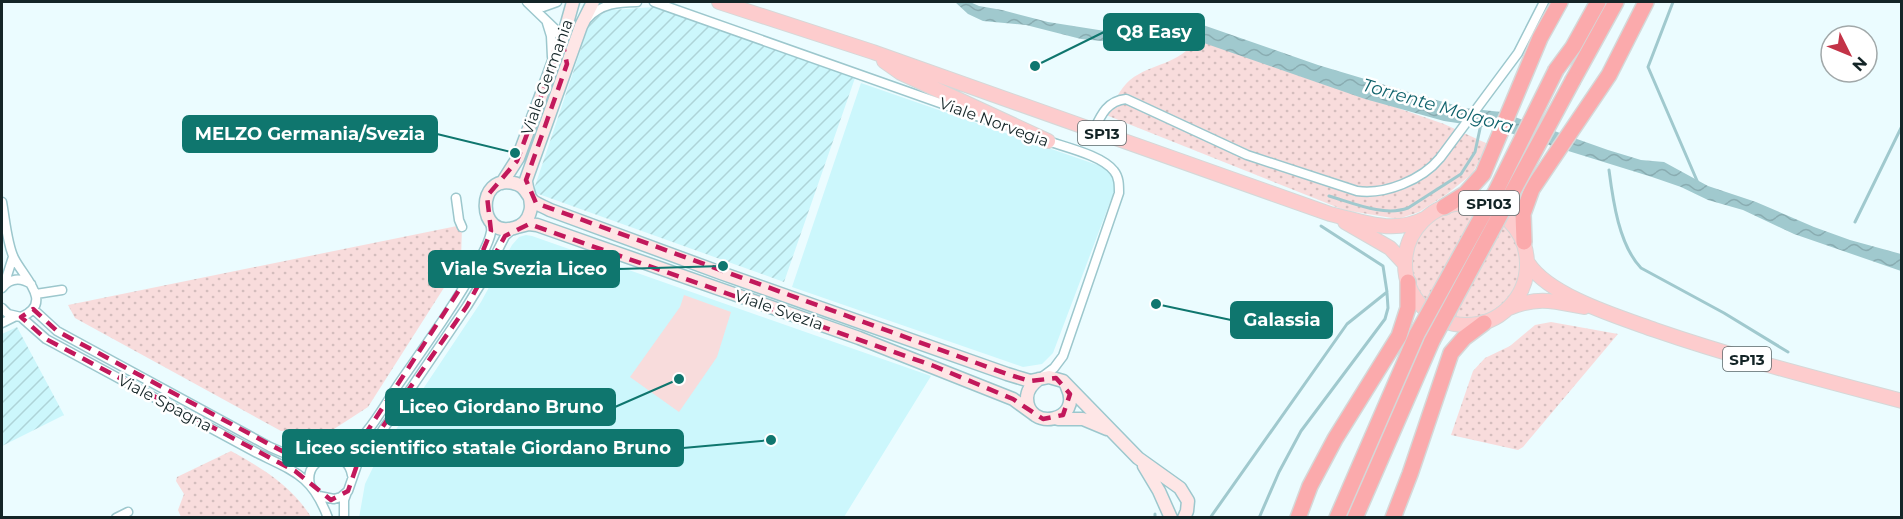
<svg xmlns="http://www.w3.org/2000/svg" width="1903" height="519" viewBox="0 0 1903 519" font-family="Montserrat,sans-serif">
	<defs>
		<pattern id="industrial-furrows" width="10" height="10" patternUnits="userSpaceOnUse" patternTransform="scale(1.5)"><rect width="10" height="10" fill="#ccf7fc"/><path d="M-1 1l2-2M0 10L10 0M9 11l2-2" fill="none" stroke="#aed4d8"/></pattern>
		<pattern id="grass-dots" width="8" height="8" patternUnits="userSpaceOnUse" patternTransform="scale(1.5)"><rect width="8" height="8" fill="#f8dcdc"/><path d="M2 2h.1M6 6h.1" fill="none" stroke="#d4bdbd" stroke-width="1.8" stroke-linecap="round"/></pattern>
		<pattern id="water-waves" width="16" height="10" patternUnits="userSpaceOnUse" patternTransform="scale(1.5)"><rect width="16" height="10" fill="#a0c9ce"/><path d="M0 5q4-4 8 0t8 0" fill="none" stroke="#89acb1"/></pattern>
	</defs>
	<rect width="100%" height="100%" fill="#ebfcff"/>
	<path fill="#ccf7fc" d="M861,83l251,87 3,19 -62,164 -11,11 -19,3 -231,-80z
		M526,235l6,1 399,140 -87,141 -485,1 6,-34 14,-29 102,-153 31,-57 7,-8z"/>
	<path fill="url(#industrial-furrows)" d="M654,7l201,71 -71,204 -251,-90 58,-173 20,-9z
		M17,327l47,88 -62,31v-112z"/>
	<path fill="url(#grass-dots)" d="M1197,39l247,85 44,20 -16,30 -25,20 -28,18 -21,7 -54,-9 -238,-95c7,-10 14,-27 24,-35 23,-18 48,-14 67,-41z
		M1412 263a55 55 0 1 1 110 0a55 55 0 1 1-110 0Z
		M462,225l-1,36 -93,146 -34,22 -53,2 -206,-113 -7,-13z
		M1551,322l67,12 -95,113 -5,3 -67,-15 22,-64 12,-13 25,-12 25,-21z
		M231,451c31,17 61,35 80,66h-130l-3,-7 6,-16 -8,-13 1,-4z"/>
	<path fill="#f8dcdc" d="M684,295l47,17 -14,45 -38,55 -49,-35 50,-70z"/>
	<path fill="url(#water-waves)" d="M955,2h15l9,4 23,4 46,12 57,9 27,-4 30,-10 33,9 8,-1 115,40 97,29 50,14 36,4 107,38 33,10 23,2 44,24 48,16 58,25 36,13 51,14v17l-107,-37 -51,-24 -35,-10 -27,-13 -29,-10 -155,-48 -53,-8 -79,-22 -164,-57 -16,-8 -39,-2 -34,10 -31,-3 -55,-14 -43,-4 -15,-7z"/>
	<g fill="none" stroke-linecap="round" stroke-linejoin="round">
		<path stroke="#a0c9ce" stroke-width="3" d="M1673,2l-25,65 50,116
			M1609,170c4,31 10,75 32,98l83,45 64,39
			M1329,196c24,7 55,21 79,12l53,-34 14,-22 6,-28
			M1855,222l47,-96
			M1155,514v4
			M1210,518l137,-194 40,-32 -4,-26 -62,-40
			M1259,518l20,-46 22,-41 84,-112 3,-11 -1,-15"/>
		<defs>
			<path id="street" d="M527,2l27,26 9,13
				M654,2l334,118
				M532,4l11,3 14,-5
				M588,18c13,-14 30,-16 49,-16
				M547,23l4,13 1,21
				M1094,130c7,-15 13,-29 32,-31l121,56 110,36c28,4 65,-11 83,-33l78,-105 26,-51
				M456,198l3,22 3,7
				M2,202c3,16 5,42 12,56 9,19 41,45 7,59l-13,-3 -6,-6
				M4,285l9,-28
				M2,288c8,-10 18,-11 29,-4
				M36,294l26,-4
				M33,309l24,22 213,116 30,13 10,1 10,-2
				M21,317l25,22 213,115c37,18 54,23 69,64
				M2,323l12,-6
				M1042,377l12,-9 9,-12 56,-163c0,-8 0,-16 -5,-22 -12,-16 -50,-24 -69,-31
				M330,456c12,1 20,7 22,19
				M310,485c-7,-31 32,-28 48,-44 16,-15 28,-38 40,-56 27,-39 55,-77 78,-119 5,-10 13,-22 15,-34 1,-4 -1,-8 -2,-13
				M319,496l15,3 7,-2 7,-6 10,-29 22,-28 87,-128 13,-21 25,-49 9,-8
				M116,518l12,-6
				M344,518v-18l3,-8"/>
			<path id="secondary" d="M593,2l-12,24 -55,154c0,11 8,21 4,32 -2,8 -8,14 -16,16 -37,11 -38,-54 -1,-45 12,2 13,11 20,18 5,4 12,6 17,9l171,63 286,101 23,7 19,-4 14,4 75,77 42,30 8,13 -1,10 -3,7
				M502,183l16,-25 46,-124 9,-32
				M517,227l12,-3 8,1 322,113 154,61 22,16
				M1039,379c-7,5 -12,11 -12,19 0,34 57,24 40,-11
				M1058,419h25l24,10
				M1144,466l15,25 12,27"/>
			<path id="primary" d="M719,2l154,50 457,162c34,8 63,21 96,4
				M884,61l17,12 147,68
				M1405 264a61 61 0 1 1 122 0a61 61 0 1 1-122 0Z
				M1345,222l45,26 15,16
				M1528,263c21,33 91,54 127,67 81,28 164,49 247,71
				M1509,308c30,-12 44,-7 75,-1"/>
			<path id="highway" d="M1556,70l17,-23 25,-45
				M1573,80l43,-78
				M1444,207l21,-13 18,-20 57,-136 20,-36
				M1524,242l-1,-28 9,-25 77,-114 37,-73
				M1298,518l12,-32 25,-47 64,-103 9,-28v-26
				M1337,518l80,-184
				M1355,518l77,-177
				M1393,518l17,-44 41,-121 13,-15 20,-15"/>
		</defs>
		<use href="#street" stroke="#9cc7cd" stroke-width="11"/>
		<use href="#secondary" stroke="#9cc7cd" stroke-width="15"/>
		<use href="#primary" stroke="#d5d8d8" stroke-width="16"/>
		<use href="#highway" stroke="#d5d8d8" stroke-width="18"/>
		<use href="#street" stroke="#fff" stroke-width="8"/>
		<use href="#secondary" stroke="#fee6e6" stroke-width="12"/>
		<use href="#primary" stroke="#fdcccd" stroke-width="14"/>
		<use href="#highway" stroke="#fbaaac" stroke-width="15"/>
		<defs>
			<path id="highway-bridge" d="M1417,334l79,-143 60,-121
				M1432,341l141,-261"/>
		</defs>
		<use href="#highway-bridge" stroke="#d5d8d8" stroke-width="18" stroke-linecap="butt"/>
		<use href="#highway-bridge" stroke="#fbaaac" stroke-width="15"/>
	</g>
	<path fill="none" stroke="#c2185b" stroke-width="4.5" stroke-dasharray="12 8" stroke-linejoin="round" d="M562,40l5,24 -41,116 10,23 471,171 23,7 26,-3 14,16 -7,21 -20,4 -30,-20 -79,-33 -405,-142 -24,12 -38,70 -109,156 -10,29 -17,9 -36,-29 -249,-132 -25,-22 12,-8 24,22 240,128 17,2 31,-10 21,-18 114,-175 11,-27 -4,-35 30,-35z"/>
	<g text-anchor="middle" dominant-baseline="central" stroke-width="5" stroke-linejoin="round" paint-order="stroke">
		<g fill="#fff" stroke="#5a6668" stroke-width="1.5">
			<rect x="1078" y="121" width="48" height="24" rx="4.5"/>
			<rect x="1459" y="191" width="60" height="24" rx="4.5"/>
			<rect x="1723" y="347" width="48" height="24" rx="4.5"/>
		</g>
		<g font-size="15" font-weight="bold" fill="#142527">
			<text x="1102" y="133">SP13</text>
			<text x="1489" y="203">SP103</text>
			<text x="1747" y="359">SP13</text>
		</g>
		<g font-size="16" fill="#142527" stroke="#fff">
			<text transform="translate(547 77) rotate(-70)">Viale Germania</text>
			<text transform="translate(994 122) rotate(20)">Viale Norvegia</text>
			<text transform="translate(779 310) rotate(19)">Viale Svezia</text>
			<text transform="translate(165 403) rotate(28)">Viale Spagna</text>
		</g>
		<g font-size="18" font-style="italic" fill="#11636c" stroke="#fff">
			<text transform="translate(1438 106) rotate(16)">Torrente Molgora</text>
		</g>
	</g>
	<path fill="none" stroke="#0f766e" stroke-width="2" d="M1035 66L1104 32M515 153L437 134M723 266L619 269M1156 304L1231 320M679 379L615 407M771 440L683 448"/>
	<g fill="#0f766e" stroke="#fff" stroke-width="2">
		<circle cx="1035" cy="66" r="6"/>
		<circle cx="515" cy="153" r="6"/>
		<circle cx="723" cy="266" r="6"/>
		<circle cx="1156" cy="304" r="6"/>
		<circle cx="679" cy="379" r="6"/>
		<circle cx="771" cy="440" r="6"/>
	</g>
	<g fill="#0f766e" stroke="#0f766e" stroke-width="2">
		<rect x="1104" y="14" width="100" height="36" rx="6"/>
		<rect x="183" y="116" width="254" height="36" rx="6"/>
		<rect x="429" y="251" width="190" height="36" rx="6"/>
		<rect x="1231" y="302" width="101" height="36" rx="6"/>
		<rect x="386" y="389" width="229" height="36" rx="6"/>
		<rect x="283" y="430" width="400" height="36" rx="6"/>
	</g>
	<g font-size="18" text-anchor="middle" font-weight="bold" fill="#fff">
		<text x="1154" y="38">Q8 Easy</text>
		<text x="310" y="140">MELZO Germania/Svezia</text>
		<text x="524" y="275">Viale Svezia Liceo</text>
		<text x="1282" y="326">Galassia</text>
		<text x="501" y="413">Liceo Giordano Bruno</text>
		<text x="483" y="454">Liceo scientifico statale Giordano Bruno</text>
	</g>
	<rect width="1903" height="519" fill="none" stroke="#142527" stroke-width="6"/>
	<g transform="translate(1849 54) rotate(133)"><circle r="28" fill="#ffffff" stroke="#a1a8a9" stroke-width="1.5"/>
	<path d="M0-4.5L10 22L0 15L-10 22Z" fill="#c33347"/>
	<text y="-9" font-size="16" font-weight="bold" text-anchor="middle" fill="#142527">N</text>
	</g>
</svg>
